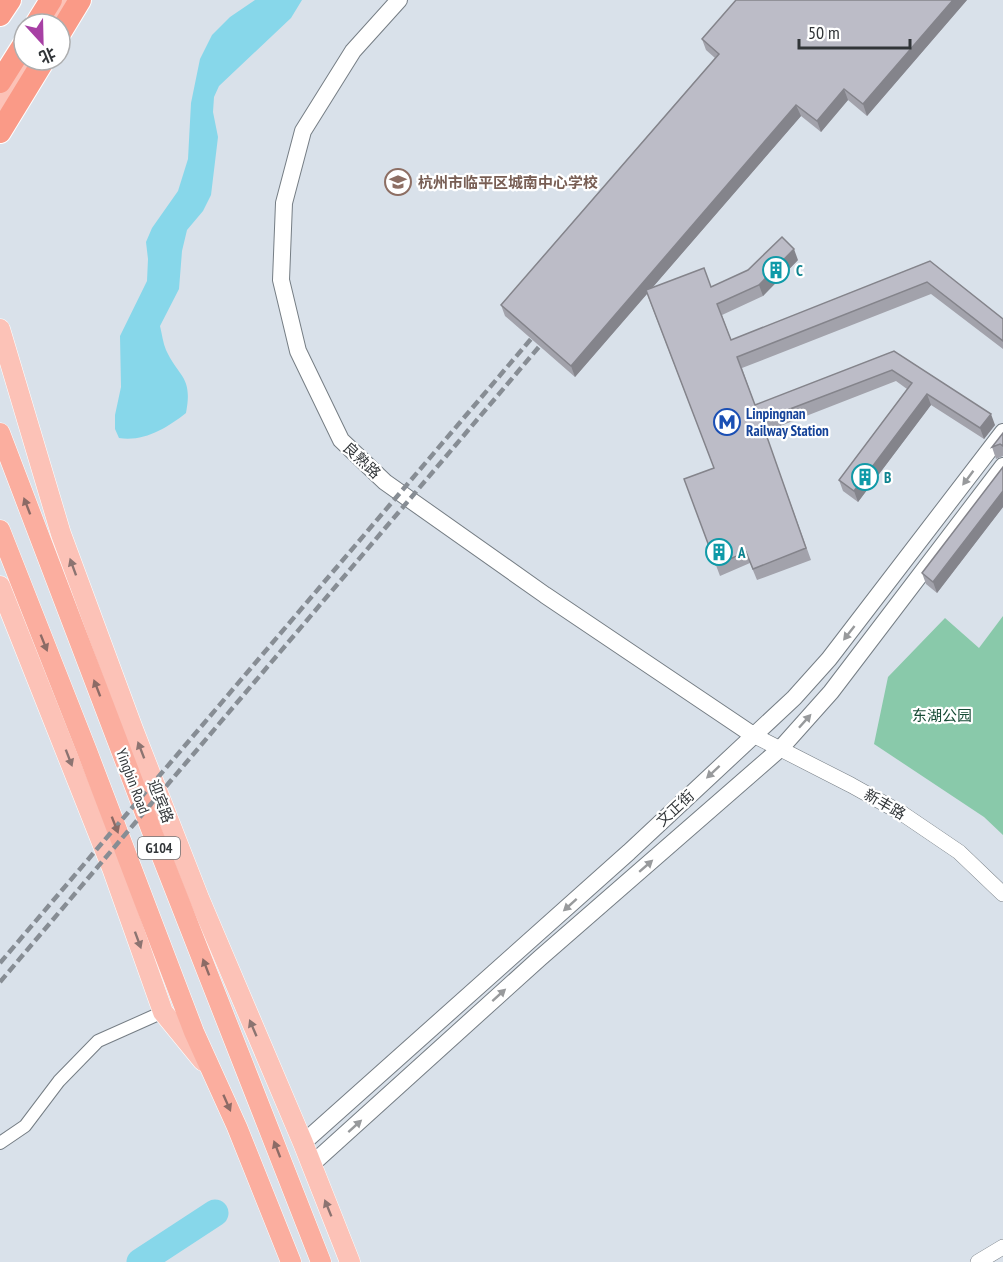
<svg xmlns="http://www.w3.org/2000/svg" width="1003" height="1262" viewBox="0 0 1003 1262" font-family="'PT Sans Narrow','Noto Sans SC',sans-serif">
	<rect width="100%" height="100%" fill="#d9e1ea"/>
	<path fill="#89c9aa" d="M1003,616v219l-19,-18 -110,-73 14,-67 57,-59 34,30z"/>
	<path fill="#87d7ea" d="M255,0h47l-11,18 -72,68 -5,11 -1,15 5,25 -7,58 -8,16 -16,19 -5,21 -3,38 -19,37c2,8 3,17 6,24 13,28 27,26 20,63 -19,15 -42,29 -67,25l-4,-9v-14l6,-28 -1,-51 27,-55 1,-22 -2,-17 6,-14 26,-37 10,-32 3,-56 9,-44 12,-24 18,-18z"/>
	<g fill="none" stroke-linecap="round" stroke-linejoin="round">
		<path stroke="#87d7ea" stroke-width="27" d="M140,1262l75,-49"/>
		<defs>
			<path id="minor" d="M0,1143l25,-17 34,-45 39,-40 65,-29"/>
			<path id="tertiary" d="M753,735l98,50 52,29 56,38 44,42
				M978,1262l25,-15"/>
			<path id="secondary" d="M399,0l-46,51 -50,80 -19,72 -3,77 17,71 43,89 44,42 160,113 208,140
				M303,1143l326,-291 165,-154 35,-39 174,-227
				M311,1165l229,-207 241,-210 50,-56 172,-226"/>
			<path id="primary" d="M50,24l15,-24
				M0,107l29,-47
				M0,329l61,205 72,195 66,169 104,245 47,119
				M0,586l112,282 51,144 40,49"/>
			<path id="trunk" d="M0,433l151,396 170,433
				M0,530l87,221 107,281 43,95 54,135"/>
			<path id="motorway" d="M0,15l10,-15
				M36,24l15,-24
				M60,33l20,-33
				M0,82l24,-38
				M0,132l44,-72"/>
		</defs>
		<use href="#minor" stroke="#757d84" stroke-width="14"/>
		<use href="#tertiary" stroke="#757d84" stroke-width="16"/>
		<use href="#secondary" stroke="#757d84" stroke-width="18"/>
		<use href="#primary" stroke="#fff" stroke-width="21"/>
		<use href="#trunk" stroke="#fff" stroke-width="21"/>
		<use href="#motorway" stroke="#fff" stroke-width="24"/>
		<use href="#minor" stroke="#fff" stroke-width="12"/>
		<use href="#tertiary" stroke="#fff" stroke-width="15"/>
		<use href="#secondary" stroke="#fff" stroke-width="16"/>
		<use href="#primary" stroke="#fcc2b7" stroke-width="20"/>
		<use href="#trunk" stroke="#fbae9f" stroke-width="20"/>
		<use href="#motorway" stroke="#fa9a87" stroke-width="22"/>
		<path stroke="#878d94" stroke-width="4.5" stroke-dasharray="9 4.5" stroke-linecap="butt" d="M0,963l542,-637
			M0,982l549,-647"/>
	</g>
	<path fill="#a2a2ab" d="M967,0l-100,116 -19,-16 -27,32 -20,-16 -149,172 59,-1 87,-27 -35,36 -41,19 9,25 199,-79 73,58v30l-72,-55 -189,74 13,37 139,-54 101,74 -11,14 -53,-34 -73,97 -15,-11 -4,-11 68,-91 -11,-8 -131,51 46,128 -54,20 -7,-17 -30,13 -36,-97 30,-11 -67,-174 -72,83 -70,-61 -4,-11 214,-247 -9,-8 -4,-11z
		M1003,433v23l-7,3 -4,-12z
		M1003,467v40l-66,86 -11,-9 -4,-11z"/>
	<path fill="#84848b" d="M953,0h14l-100,116 -4,-12z
		M844,89l4,11 -27,32 -4,-11z
		M796,105l5,11 -226,261 -4,-11z
		M794,249l4,11 -35,36 -4,-11z
		M927,394l4,11 -73,97 -4,-11z
		M991,414l4,11 -11,14 -4,-11z
		M1003,491v16l-66,86 -4,-11z"/>
	<path fill="#bcbcc7" stroke="#84848b" stroke-width="1.5" d="M736,0h217l-90,104 -19,-15 -27,32 -21,-16 -225,261 -70,-61 218,-251 -17,-15z
		M782,237l12,12 -35,36 -42,19 14,36 199,-79 73,58v22l-76,-59 -190,75 18,48 139,-54 97,63 -11,14 -53,-34 -73,97 -15,-11 73,-97 -20,-13 -131,50 45,128 -53,21 -7,-17 -30,13 -32,-86 30,-11 -68,-178 58,-22 7,19 37,-17z
		M1003,433v13l-3,-2 -8,3z
		M1003,467v24l-70,91 -11,-9z"/>
	<defs><path id="oneway-solid" d="M-6-.8H1V-3.2L6.5 0L1 3.2V.8H-6Z" transform="scale(1.5)"/></defs>
	<g fill="#989a9c">
		<use href="#oneway-solid" transform="translate(968 478) rotate(127)"/>
		<use href="#oneway-solid" transform="translate(849 633) rotate(128)"/>
		<use href="#oneway-solid" transform="translate(805 721) rotate(-48)"/>
		<use href="#oneway-solid" transform="translate(713 772) rotate(137)"/>
		<use href="#oneway-solid" transform="translate(646 866) rotate(-41)"/>
		<use href="#oneway-solid" transform="translate(570 905) rotate(138)"/>
		<use href="#oneway-solid" transform="translate(499 995) rotate(-42)"/>
		<use href="#oneway-solid" transform="translate(355 1126) rotate(-42)"/>
	</g>
	<g fill="#8c6b66">
		<use href="#oneway-solid" transform="translate(27 506) rotate(-111)"/>
		<use href="#oneway-solid" transform="translate(44 643) rotate(68)"/>
		<use href="#oneway-solid" transform="translate(97 688) rotate(-111)"/>
		<use href="#oneway-solid" transform="translate(115 825) rotate(69)"/>
		<use href="#oneway-solid" transform="translate(206 967) rotate(-111)"/>
		<use href="#oneway-solid" transform="translate(227 1103) rotate(66)"/>
		<use href="#oneway-solid" transform="translate(277 1149) rotate(-111)"/>
	</g>
	<g fill="#8c7471">
		<use href="#oneway-solid" transform="translate(73 567) rotate(-110)"/>
		<use href="#oneway-solid" transform="translate(141 750) rotate(-111)"/>
		<use href="#oneway-solid" transform="translate(69 758) rotate(69)"/>
		<use href="#oneway-solid" transform="translate(138 940) rotate(70)"/>
		<use href="#oneway-solid" transform="translate(253 1028) rotate(-113)"/>
		<use href="#oneway-solid" transform="translate(328 1208) rotate(-112)"/>
	</g>
	<defs>
		<symbol id="school-ring" viewBox="-11 -11 22 22"><circle r="9.5" fill="#fff" stroke="#8d6e63" stroke-width="1.5"/><path d="M0-5L7-2L0 1L-7-2ZM-4 1L0 2.5L4 1V4Q0 6-4 4Z" fill="#8d6e63"/></symbol>
		<symbol id="building-ring" viewBox="-11 -11 22 22"><circle r="9.5" fill="#fff" stroke="#0f9aa8" stroke-width="1.5"/><path d="M-4-6H4V6H1V3H-1V6H-4ZM-2.5-4.3h1.7v1.8h-1.7ZM.8-4.3h1.7v1.8H.8ZM-2.5-1h1.7V.8h-1.7ZM.8-1h1.7V.8H.8Z" fill="#0f9aa8"/></symbol>
		<symbol id="metro-ring" viewBox="-11 -11 22 22"><circle r="9.5" fill="#fff" stroke="#1a4fb4" stroke-width="1.5"/><path d="M-5.5 5V-5H-3L0 0L3-5H5.5V5H3V-.5L0 4L-3-.5V5Z" fill="#1a4fb4"/></symbol>
	</defs>
	<g fill-rule="evenodd">
		<use href="#school-ring" x="383" y="167" width="30" height="30"/>
		<use href="#building-ring" x="761" y="255" width="30" height="30"/>
		<use href="#metro-ring" x="712" y="407" width="30" height="30"/>
		<use href="#building-ring" x="850" y="462" width="30" height="30"/>
		<use href="#building-ring" x="704" y="537" width="30" height="30"/>
	</g>
	<g text-anchor="middle" dominant-baseline="central" stroke-width="4.5" stroke-linejoin="round" paint-order="stroke">
		<rect fill="#fff" stroke="#6f7274" stroke-width="1.5" x="138" y="837" width="42" height="22" rx="4.5"/>
		<g font-size="14" font-weight="bold" fill="#313538">
			<text x="159" y="848">G104</text>
		</g>
		<g font-size="15" font-weight="bold" fill="#785e54" stroke="#fff" text-anchor="start">
			<text x="418" y="182">杭州市临平区城南中心学校</text>
		</g>
		<g font-size="15" font-weight="bold" fill="#0d838f" stroke="#fff" text-anchor="start">
			<text x="796" y="270">C</text>
			<text x="884" y="477">B</text>
			<text x="738" y="552">A</text>
		</g>
		<g font-size="15" font-weight="bold" fill="#164399" stroke="#fff" text-anchor="start">
			<text x="746" y="413">Linpingnan<tspan x="746" dy="17">Railway Station</tspan></text>
		</g>
		<g font-size="15" fill="#313538" stroke="#fff">
			<text transform="translate(362 460) rotate(43)">良熟路</text>
			<text transform="translate(133 781) rotate(69)">Yingbin Road</text>
			<text transform="translate(161 801) rotate(69)">迎宾路</text>
			<text transform="translate(885 804) rotate(30)">新丰路</text>
			<text transform="translate(675 808) rotate(-43)">文正街</text>
		</g>
		<g font-size="15" fill="#164b35" stroke="#fff">
			<text x="942" y="715">东湖公园</text>
		</g>
	</g>
	<g transform="translate(42 42) rotate(158)"><circle r="28" fill="#ffffff" stroke="#adaeaf" stroke-width="1.5"/>
	<path d="M0-4.5L10 22L0 15L-10 22Z" fill="#a740a4"/>
	<text y="-9" font-size="16" font-weight="bold" text-anchor="middle" fill="#313538">北</text>
	</g>
	<path d="M799 39v9h111v-9" fill="none" stroke="#313538" stroke-width="3"/>
	<text x="808" y="39" font-size="18" fill="#313538" stroke="#ffffff" stroke-width="4.5" paint-order="stroke">50 m</text>
</svg>
